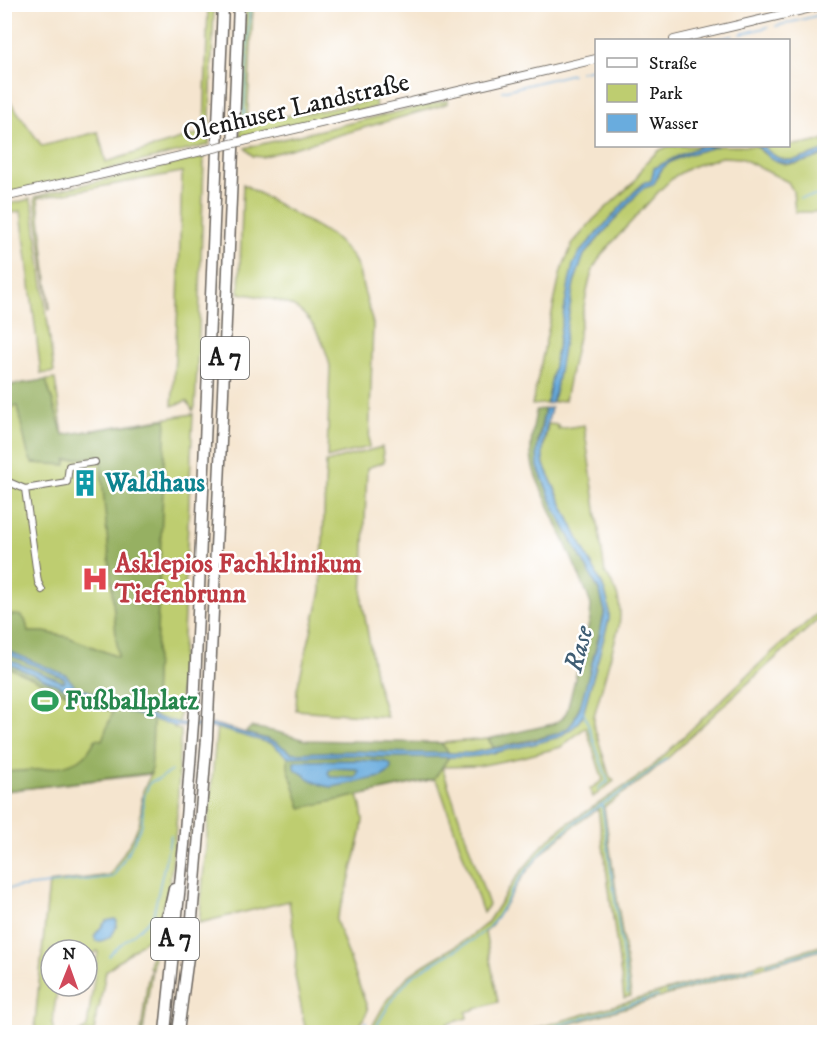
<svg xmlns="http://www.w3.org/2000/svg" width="829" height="1037" viewBox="0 0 829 1037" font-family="'IM FELL DW Pica',serif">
	<rect width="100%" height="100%" fill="#fff"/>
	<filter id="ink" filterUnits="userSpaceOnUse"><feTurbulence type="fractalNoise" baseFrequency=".0167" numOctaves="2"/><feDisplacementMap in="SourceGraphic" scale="12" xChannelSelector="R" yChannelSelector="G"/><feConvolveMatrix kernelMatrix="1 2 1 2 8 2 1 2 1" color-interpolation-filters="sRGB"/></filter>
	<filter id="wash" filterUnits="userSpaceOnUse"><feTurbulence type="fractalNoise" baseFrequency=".008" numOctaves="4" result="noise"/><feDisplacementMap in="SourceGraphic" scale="24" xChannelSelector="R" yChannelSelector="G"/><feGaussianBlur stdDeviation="1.35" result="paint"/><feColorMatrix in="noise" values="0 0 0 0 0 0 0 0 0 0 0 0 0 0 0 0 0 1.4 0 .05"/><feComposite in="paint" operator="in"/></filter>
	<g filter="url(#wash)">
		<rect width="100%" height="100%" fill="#f5e5cf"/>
		<path fill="#becd70" stroke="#6d7446" stroke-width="1.5" d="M208,5h6l-5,140 -204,49 -1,-101 38,53 56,-14 8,30 98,-30z
			M246,5h7l-6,119 11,-4 61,-9 56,-11 1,7 -136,31z
			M448,100v3l-8,3 -178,51 -9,-1 -8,-8z
			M824,140v11c-23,9 -42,17 -61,-5l44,-2z
			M669,146h88l6,7 22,11h10l29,-9v64l-6,-7h-23l-2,-21 -5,-9 -47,-24 -20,-1 -30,10 -16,9 -14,13 -59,65 -8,13 -5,15 -24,118 -21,4 -12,1 29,-134 12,-28 20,-23 41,-38 12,-20 14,-12z
			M204,157l-5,172 -4,78 -2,4 -6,-10 -15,5 6,-100 4,-134 -144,26 12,111h-1l-14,-111 1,-1 19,-6z
			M243,184l88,51c10,9 22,19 27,33l15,56 -4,123 -42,11 3,-92c-5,-22 -18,-52 -40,-61 -16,-7 -35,-9 -51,-12z
			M30,199l3,8 21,165 -13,2 -20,-163 -16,3v-9z
			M55,379l8,56 130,-21 -14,309 -5,3v2l7,2v8l-1,1 -2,36h1c-3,45 -3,131 -33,165l-40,31 -7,37 -2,1 -3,23h-15l8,-5 11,-75 -1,-1 -5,4 -1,-2 -2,1 -2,-4c-8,-2 -26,0 -36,0v36h7l-6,37 2,9h-18l-1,-9 14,-140 61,-8 23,-37 7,-17 3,-30 8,-17 -146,17 -1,-405z
			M548,424l10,1v4l26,-4 21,148c13,17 17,32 14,53l-25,90v10l16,52 4,3 -21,16 -3,-8 13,-9 -17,-53 -25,20 -38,10 -45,9 -36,1 47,138 -6,8 -44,-128 -5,-6 -76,17 3,10 2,14 -2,14 -15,59 -10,27 32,90 -11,22h-51l-11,-56 1,-24 -7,-51 -90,22 18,-198 50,14 182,14 -8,-10 47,-4 6,9 -23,5h-21v4l28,-1 81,-19 16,-11 7,-9 27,-98 -6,-33 -17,-31 -42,-90 -2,-10z
			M382,447l2,15 -17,6 -5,132 14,80 11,37 -91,-7 1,-21 24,-98 5,-129z
			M823,611l1,3 -98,89 -56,53 -28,24 -38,27 27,189 -7,2 -26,-189c-27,18 -51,36 -71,62 -16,19 -24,43 -42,61l13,70 -32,10 1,6 -20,6 3,8h-81l18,-32 20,-23 17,-12 42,-25 21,-17 29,-45 27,-33 21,-19 69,-45 24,-19 114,-109 46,-39z
			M824,945v4l-281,83h-20z
			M155,947l-12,85h-2l6,-48 4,-16 -2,-1 3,-17z"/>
		<path fill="#96b062" stroke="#59663f" stroke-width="1.5" d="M46,380l17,55 103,-16 -15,354 -146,18v-19c22,-2 58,-1 78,-15 5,-4 9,-12 13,-18l6,1 11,-29 -6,-1 -12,-4 -90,-40v-51c16,-1 21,-1 23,17h16l24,5 50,20 -18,-201 -34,4v5l-34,-2 -4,-9 -11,-48 -12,2 -1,-22z
			M545,409l-7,31v27l17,42 45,83 5,19 -22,87 -10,24 -5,6 -11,6 -63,14 -6,-9 65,-15 9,-5 5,-8 23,-92 1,-14 -5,-14 -50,-114c-9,-26 -4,-40 0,-67z
			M251,727l26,5 28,8 136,3 8,10v4l-15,22 -133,29 -13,-40v-11l4,-4 -25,-14 -22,-6z"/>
		<path fill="#69acde" stroke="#42647d" stroke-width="1.5" fill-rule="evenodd" d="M701,146h17c-16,5 -44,10 -55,22 -4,4 -6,12 -10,17l-9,3 -6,5 -54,62 -10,28 -18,106 -4,14 -5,1 22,-121 4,-18 7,-13 54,-60 11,-10 6,-1 3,-13 28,-14z
			M757,146h6c19,22 37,14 61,5v4c-28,10 -45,16 -67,-9z
			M551,408c-4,19 -11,38 -7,57 13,29 26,56 40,85 11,22 27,43 25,69l-27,98 -7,9 -16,11 -25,7 -56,12 -11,1h-88l-28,-2 -63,2 -16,-13 -55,-16 -43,-2 -58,-18 -38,-14 -73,-32v-4l58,24 2,-1 -1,-3 -59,-25 -1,-4 62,26 9,11 78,30 26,7 38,2 58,17 17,11 62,-2 55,2h62l62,-12 24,-7 11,-6 5,-6 7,-15 18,-65 7,-31 -5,-19 -45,-83 -17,-42 -1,-16 8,-42z
			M358,760l29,2 4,3v6l-10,6 -49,10c-15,-1 -26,-11 -38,-19v-6l3,-1zM333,768l23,1 2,1 -1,6 -2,2 -24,-1 -3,-4 2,-4z
			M115,919l2,2c0,11 -9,21 -21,20l-2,-5 12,-15z"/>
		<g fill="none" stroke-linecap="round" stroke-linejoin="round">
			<path stroke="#69acde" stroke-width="1.5" d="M776,26l48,-12
				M741,34l27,-7
				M713,40l20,-4
				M580,72l16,-4
				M502,91l70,-17
				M243,129l7,-125
				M800,198l24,-3
				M583,710l25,72 -6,3 -4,5
				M602,805l26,189
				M4,889l109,-12 17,-28 12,-25 2,-27 5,-13 3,-3 7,-2 12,-8
				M109,956c13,-15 31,-25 44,-40l18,-81
				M767,964l57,-16
				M667,993l88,-26
				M360,1032l6,-10
				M373,1032l20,-34 17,-20 13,-9 51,-30 13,-10 9,-10 24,-41 28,-33 27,-23 57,-37 35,-27
				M535,1032l123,-36"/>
		</g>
	</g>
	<g filter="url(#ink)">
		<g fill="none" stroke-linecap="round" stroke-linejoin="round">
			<defs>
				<path id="street" d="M4,480l21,9 42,-7 2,-16 26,-4
					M25,489l13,93 4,8"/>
				<path id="secondary" d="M674,40l150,-35
					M256,138l340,-79
					M4,197l185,-43"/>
				<path id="highway" d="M160,932l9,-20 5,-23
					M165,1032l19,-187 10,-135 29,-706
					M178,1032l12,-90 17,-204 14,-296 18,-438"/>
			</defs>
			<use href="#street" stroke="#68625b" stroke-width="8"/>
			<use href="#secondary" stroke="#68625b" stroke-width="10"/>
			<use href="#highway" stroke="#68625b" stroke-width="13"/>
			<use href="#street" stroke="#fff" stroke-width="6"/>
			<use href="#secondary" stroke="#fff" stroke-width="8"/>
			<use href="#highway" stroke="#fff" stroke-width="10"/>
			<defs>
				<path id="secondary-bridge" d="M189,154l67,-16"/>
			</defs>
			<use href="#secondary-bridge" stroke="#68625b" stroke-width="10" stroke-linecap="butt"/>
			<use href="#secondary-bridge" stroke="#fff" stroke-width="8"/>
		</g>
	</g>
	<defs>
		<symbol id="building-bare" viewBox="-9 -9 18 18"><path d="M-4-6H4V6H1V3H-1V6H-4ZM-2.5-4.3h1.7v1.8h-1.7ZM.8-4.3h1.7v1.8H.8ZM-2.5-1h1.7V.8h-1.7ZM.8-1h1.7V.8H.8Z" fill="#0f9aa8" stroke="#fff" stroke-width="2.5" paint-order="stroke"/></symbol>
		<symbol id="hospital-bare" viewBox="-9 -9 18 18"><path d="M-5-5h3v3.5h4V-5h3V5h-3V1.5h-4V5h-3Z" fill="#e0444e" stroke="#fff" stroke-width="2.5" paint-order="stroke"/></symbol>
		<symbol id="stadium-bare" viewBox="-9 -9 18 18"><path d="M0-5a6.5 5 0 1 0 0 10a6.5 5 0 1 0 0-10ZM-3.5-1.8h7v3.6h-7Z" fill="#2e9e5b" stroke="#fff" stroke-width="2.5" paint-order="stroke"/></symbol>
	</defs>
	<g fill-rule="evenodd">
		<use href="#building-bare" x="66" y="464" width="38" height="38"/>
		<use href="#hospital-bare" x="76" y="560" width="38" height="38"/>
		<use href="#stadium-bare" x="26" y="682" width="38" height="38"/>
	</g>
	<g text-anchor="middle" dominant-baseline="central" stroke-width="5" stroke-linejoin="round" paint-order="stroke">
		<g fill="#fff" stroke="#606060" stroke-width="1.5">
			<rect x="201" y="337" width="48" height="42" rx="4.5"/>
			<rect x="151" y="918" width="48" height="42" rx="4.5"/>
		</g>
		<g font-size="24" font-weight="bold" fill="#1c1c1c">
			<text x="225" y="358">A 7</text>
			<text x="175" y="939">A 7</text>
		</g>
		<g font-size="26" fill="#1c1c1c" stroke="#fff">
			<text transform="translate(296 108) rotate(-13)">Olenhuser Landstraße</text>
		</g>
		<g font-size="26" font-weight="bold" fill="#0d838f" stroke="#fff" text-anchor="start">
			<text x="105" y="483">Waldhaus</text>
		</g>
		<g font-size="26" font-weight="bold" fill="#be3a42" stroke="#fff" text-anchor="start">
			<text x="115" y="564">Asklepios Fachklinikum<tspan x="115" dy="30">Tiefenbrunn</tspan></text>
		</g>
		<g font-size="26" font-weight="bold" fill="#27864d" stroke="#fff" text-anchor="start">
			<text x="65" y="701">Fußballplatz</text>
		</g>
		<g font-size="27" font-style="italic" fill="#3f5d73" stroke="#fff">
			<text transform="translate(579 649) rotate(-75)">Rase</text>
		</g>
	</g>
	<rect width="829" height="1037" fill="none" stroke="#fff" stroke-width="24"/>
	<rect x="595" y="39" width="195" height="108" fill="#ffffff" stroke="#a4a4a4" stroke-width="1.5"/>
	<rect x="607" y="58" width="30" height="9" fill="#ffffff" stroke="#a4a4a4" stroke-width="1.5"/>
	<text x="649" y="69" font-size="18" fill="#1c1c1c">Straße</text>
	<rect x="607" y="84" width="30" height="18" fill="#becd70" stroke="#a4a4a4" stroke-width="1.5"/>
	<text x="649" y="99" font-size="18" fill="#1c1c1c">Park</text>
	<rect x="607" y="114" width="30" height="18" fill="#69acde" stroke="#a4a4a4" stroke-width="1.5"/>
	<text x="649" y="129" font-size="18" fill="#1c1c1c">Wasser</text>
	<g transform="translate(69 968) rotate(1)"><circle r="28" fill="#ffffff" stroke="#a4a4a4" stroke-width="1.5"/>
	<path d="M0-4.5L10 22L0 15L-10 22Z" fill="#d1495b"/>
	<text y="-9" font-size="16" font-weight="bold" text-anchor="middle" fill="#1c1c1c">N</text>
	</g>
</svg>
